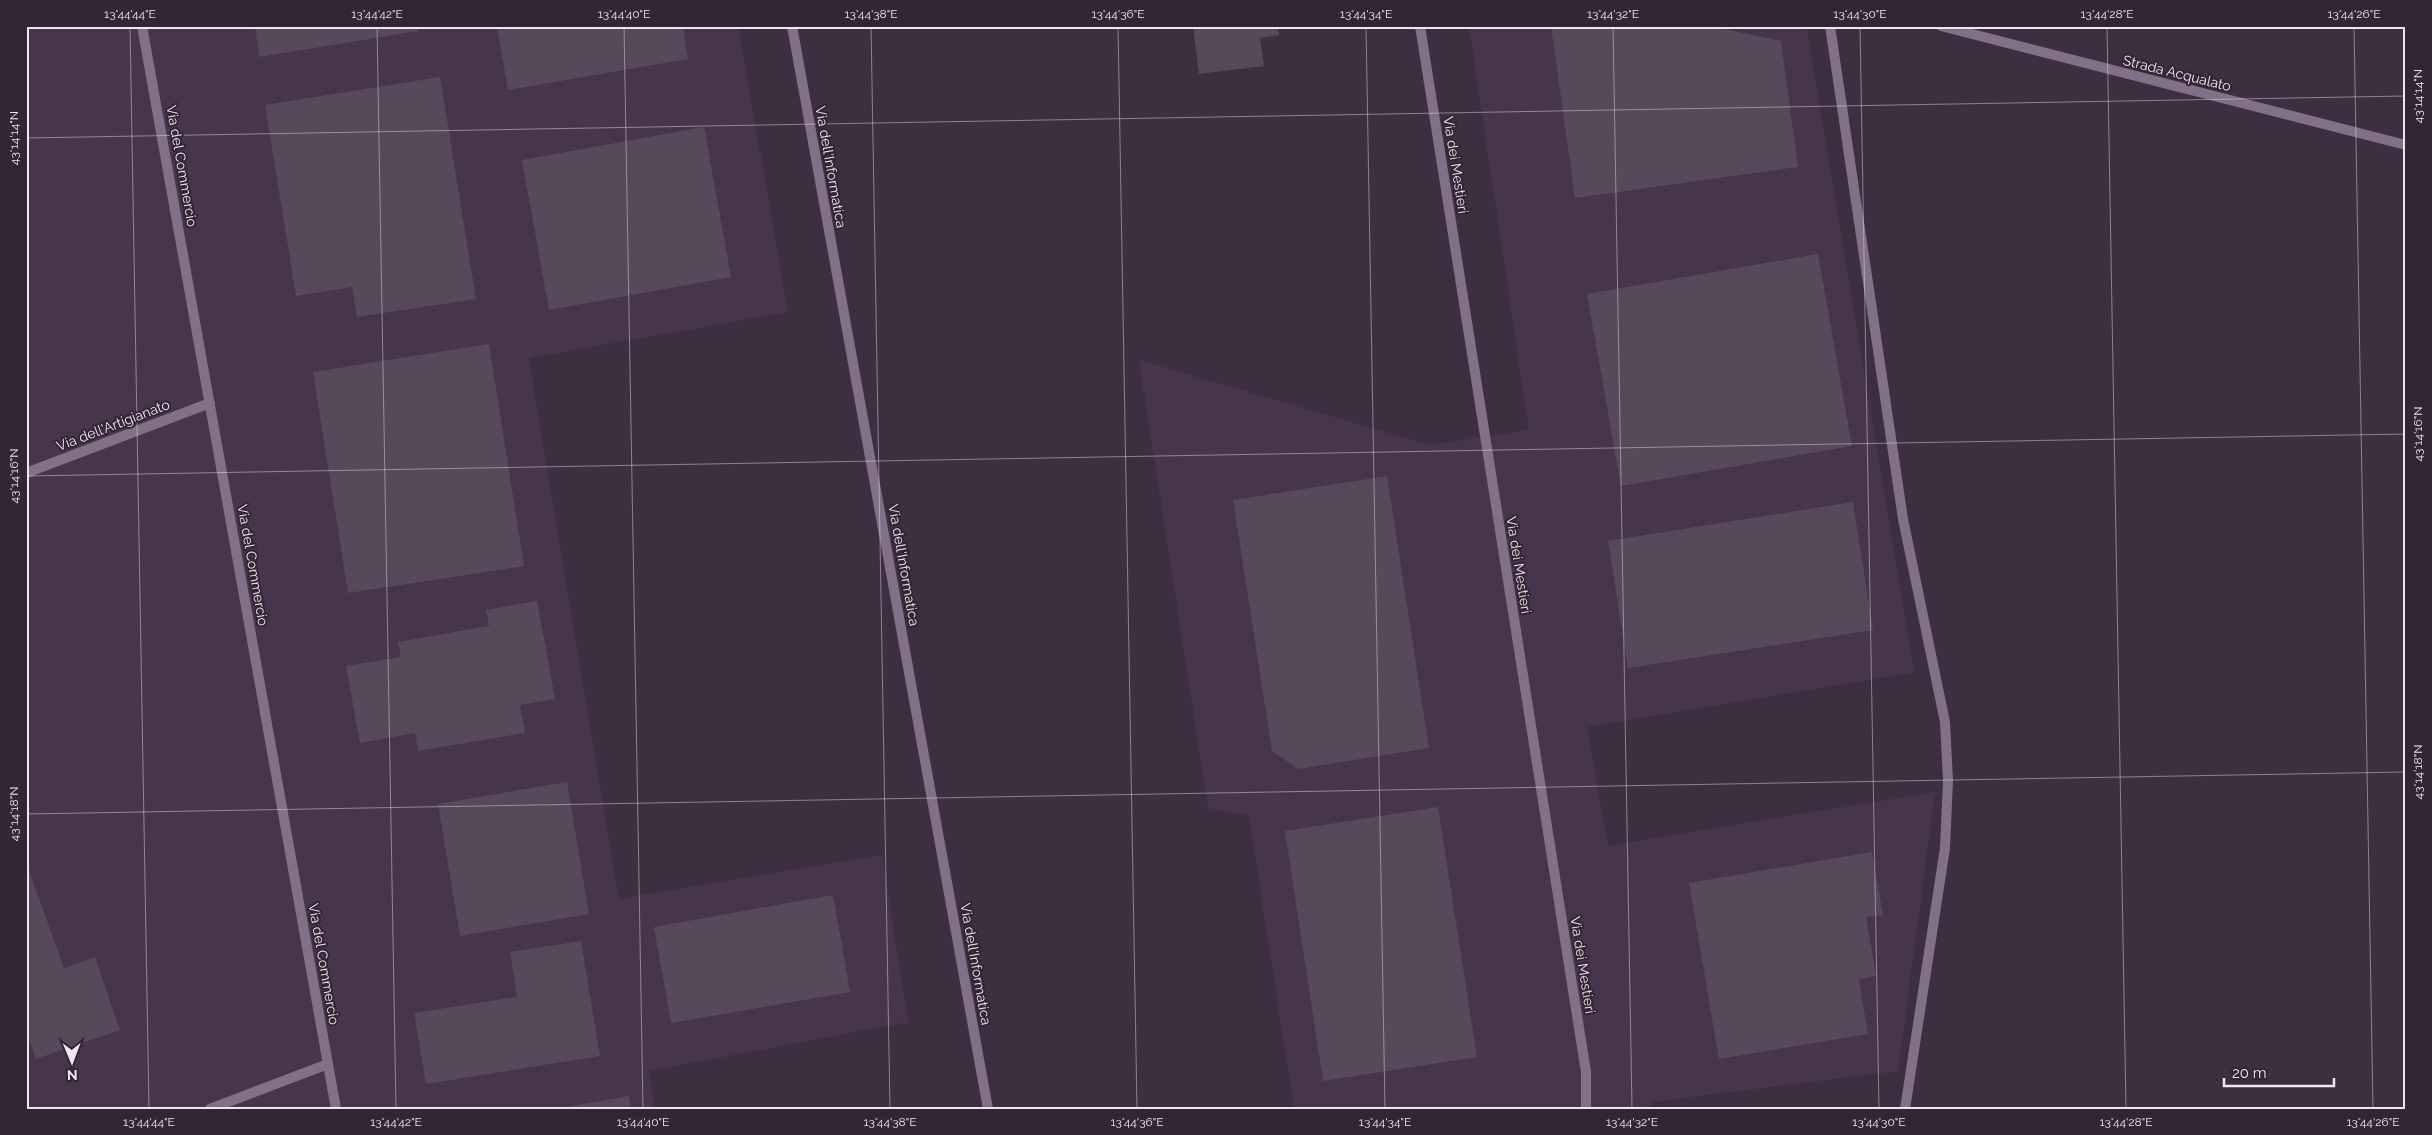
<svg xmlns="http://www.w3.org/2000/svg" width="2432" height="1135" viewBox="0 0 2432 1135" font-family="Raleway,sans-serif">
	<rect width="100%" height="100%" fill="#3c2f3f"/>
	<path fill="#47364b" d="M26,26h712l50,286 -259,46 90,541 263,-44 26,167 -259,49 6,38h-629z
		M1469,26h337l108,646 -327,55 21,119 327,-54 -37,279 -246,31 -1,7h-357l-45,-293 -41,-8 -69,-448 291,85 99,-15z"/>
	<path fill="#564959" d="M255,26h163v5l-159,26z
		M497,26h186l5,33 -180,31z
		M1193,26h85l1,9 -19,3 4,28 -65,8z
		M1551,26h159l71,15 17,126 -223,31z
		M440,77l36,222 -119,18 -5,-30 -56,9 -31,-191z
		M704,127l27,150 -182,33 -27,-150z
		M1818,254l34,192 -231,40 -34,-192z
		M489,344l35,222 -176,27 -35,-221z
		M1387,476l42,272 -131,21 -26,-18 -39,-251z
		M1853,502l20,128 -245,38 -20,-127z
		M537,601l18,98 -35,6 5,28 -107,18 -3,-18 -55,10 -14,-77 55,-9 -3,-15 91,-16 -3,-16z
		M567,782l22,132 -129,22 -22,-132z
		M1438,807l39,250 -154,24 -38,-250z
		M1872,852l11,63 -17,2 10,59 -17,3 9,55 -149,25 -30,-176z
		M26,862l38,106 31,-11 25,73 -84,29 -10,-28z
		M833,895l17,97 -179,31 -17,-96z
		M581,941l19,115 -174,28 -12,-71 103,-16 -7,-45z
		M629,1096l2,13h-71v-1z"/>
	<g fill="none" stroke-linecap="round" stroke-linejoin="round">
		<path stroke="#827086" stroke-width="10" d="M1830,26l73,493 42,203 3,58 -3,68 -40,261"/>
		<path stroke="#827086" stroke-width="10" d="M142,26l194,1083
			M792,26l196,1083
			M1420,26l166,1046v37
			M1941,26l465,119
			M26,473l184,-70
			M210,1109l118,-45"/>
	</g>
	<path fill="none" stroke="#efe6f0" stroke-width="1" stroke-opacity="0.45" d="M130,26l19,1083M377,26l19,1083M624,26l19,1083M871,26l19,1083M1118,26l19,1083M1366,26l19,1083M1613,26l19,1083M1860,26l19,1083M2107,26l19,1083M2354,26l19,1083M26,138l2380,-42M26,476l2380,-42M26,814l2380,-42"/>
	<g text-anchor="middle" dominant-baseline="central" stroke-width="4" stroke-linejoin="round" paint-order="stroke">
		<g font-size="14" fill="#efe6f0" stroke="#322534">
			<text transform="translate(2177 73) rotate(14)">Strada Acqualato</text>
			<text transform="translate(1456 165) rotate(81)">Via dei Mestieri</text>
			<text transform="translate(182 166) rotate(80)">Via del Commercio</text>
			<text transform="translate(831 167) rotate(80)">Via dell'Informatica</text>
			<text transform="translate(113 425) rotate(-21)">Via dell'Artigianato</text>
			<text transform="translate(253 565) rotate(80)">Via del Commercio</text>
			<text transform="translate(904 565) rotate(80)">Via dell'Informatica</text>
			<text transform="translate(1519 565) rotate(81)">Via dei Mestieri</text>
			<text transform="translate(324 964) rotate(80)">Via del Commercio</text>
			<text transform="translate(976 964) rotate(80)">Via dell'Informatica</text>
			<text transform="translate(1583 965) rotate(81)">Via dei Mestieri</text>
		</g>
	</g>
	<rect width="2432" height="1135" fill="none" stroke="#322534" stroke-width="55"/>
	<g transform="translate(72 1062) rotate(179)" stroke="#322534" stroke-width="4" paint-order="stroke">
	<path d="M0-4L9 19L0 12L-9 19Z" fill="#efe6f0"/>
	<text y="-8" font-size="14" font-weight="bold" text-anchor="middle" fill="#efe6f0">N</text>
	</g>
	<path d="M2224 1078v8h110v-8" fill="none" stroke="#efe6f0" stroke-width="2.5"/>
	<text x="2232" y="1078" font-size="15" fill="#efe6f0" stroke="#322534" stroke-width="4" paint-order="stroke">20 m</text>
	<rect x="28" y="28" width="2376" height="1080" fill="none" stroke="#efe6f0" stroke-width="2"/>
	<g font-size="12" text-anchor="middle" fill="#efe6f0">
		<text x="130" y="18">13°44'44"E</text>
		<text x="377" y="18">13°44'42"E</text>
		<text x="624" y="18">13°44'40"E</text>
		<text x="871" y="18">13°44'38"E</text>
		<text x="1118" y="18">13°44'36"E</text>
		<text x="1366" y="18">13°44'34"E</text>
		<text x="1613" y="18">13°44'32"E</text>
		<text x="1860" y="18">13°44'30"E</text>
		<text x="2107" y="18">13°44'28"E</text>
		<text x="2354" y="18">13°44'26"E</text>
		<text transform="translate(2418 96) rotate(-90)" y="4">43°14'14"N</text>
		<text transform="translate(14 138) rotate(-90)" y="4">43°14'14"N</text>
		<text transform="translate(2418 434) rotate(-90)" y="4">43°14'16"N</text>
		<text transform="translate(14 476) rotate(-90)" y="4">43°14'16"N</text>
		<text transform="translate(2418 772) rotate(-90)" y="4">43°14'18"N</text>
		<text transform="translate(14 814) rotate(-90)" y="4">43°14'18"N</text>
		<text x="149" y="1126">13°44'44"E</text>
		<text x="396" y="1126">13°44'42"E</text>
		<text x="643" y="1126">13°44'40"E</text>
		<text x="890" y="1126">13°44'38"E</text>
		<text x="1137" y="1126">13°44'36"E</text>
		<text x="1385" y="1126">13°44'34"E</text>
		<text x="1632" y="1126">13°44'32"E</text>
		<text x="1879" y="1126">13°44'30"E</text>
		<text x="2126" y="1126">13°44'28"E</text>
		<text x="2373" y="1126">13°44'26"E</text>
	</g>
</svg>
